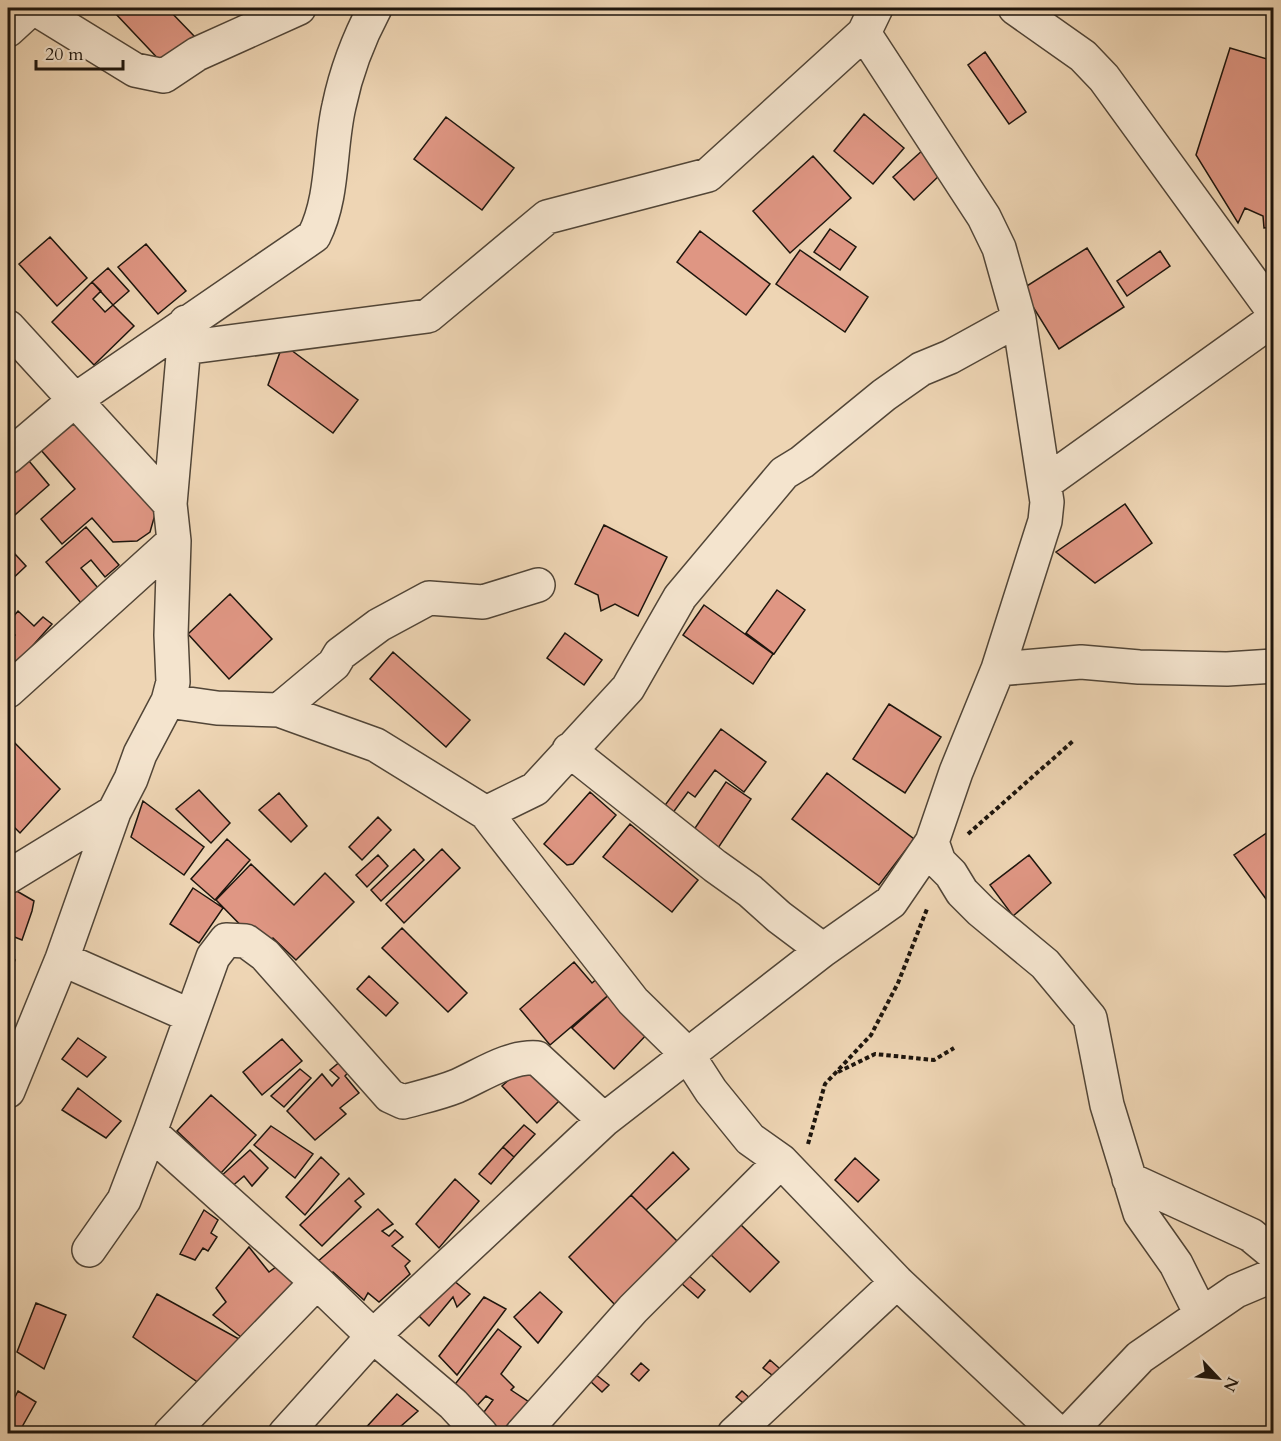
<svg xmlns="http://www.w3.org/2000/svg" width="1281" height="1441" viewBox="0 0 1281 1441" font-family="Cardo,serif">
	<rect width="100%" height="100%" fill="#eed5b4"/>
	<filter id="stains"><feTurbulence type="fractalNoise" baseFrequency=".00333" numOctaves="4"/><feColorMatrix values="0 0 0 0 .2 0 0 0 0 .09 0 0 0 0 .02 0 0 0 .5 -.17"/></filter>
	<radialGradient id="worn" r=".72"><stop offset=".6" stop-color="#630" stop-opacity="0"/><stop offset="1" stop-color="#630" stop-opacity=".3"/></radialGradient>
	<path fill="#df9683" stroke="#1d150d" stroke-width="1.5" d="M121,8h46l28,29 -30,29 -50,-53z
		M1230,48l44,13v166l-10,1 -1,-12 -18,-8 -7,15 -42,-68z
		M985,52l41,60 -17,12 -41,-59z
		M864,114l40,34 -31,36 -39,-33z
		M446,117l68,51 -32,42 -68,-51z
		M924,149l20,22 -30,29 -21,-23z
		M813,156l38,42 -61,55 -37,-42z
		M830,229l26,18 -16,23 -26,-18z
		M700,231l70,53 -24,31 -69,-53z
		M50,237l37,41 -30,28 -38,-42z
		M146,244l40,47 -28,23 -40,-47z
		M1087,248l37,59 -65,42 -37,-60z
		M800,250l68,47 -23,35 -69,-48z
		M1160,251l10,15 -43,30 -10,-15z
		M108,268l21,23 -16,14 -21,-23z
		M92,282l9,9 -8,8 12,13 8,-7 21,21 -40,39 -42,-43z
		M283,344l75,56 -25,33 -65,-48z
		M80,414l78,90 -8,28 -13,9 -24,1 -21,-24 -30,26 -21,-25 34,-30 -35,-40z
		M24,455l25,30 -41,36v-52z
		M1125,504l27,39 -57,40 -39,-31z
		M604,525l63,32 -29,59 -23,-12 -14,7 -3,-16 -23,-11z
		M86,527l33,38 -14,12 -14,-17 -10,8 17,20 -17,15 -35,-41z
		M15,554l11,12 -18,17v-22z
		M777,590l28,20 -31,44 -28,-21z
		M230,594l42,45 -43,40 -41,-45z
		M704,605l69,49 -20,30 -70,-49z
		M18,611l16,15 9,-9 9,7 -41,46 -3,-3v-23l7,-9 -7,-7v-5z
		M565,633l37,27 -18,25 -37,-27z
		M393,652l77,68 -24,27 -76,-68z
		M889,704l52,33 -36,56 -52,-34z
		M721,729l45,33 -22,30 -29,-22 -20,27 -7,-5 -16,22 -9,-6z
		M8,736l52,53 -40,44 -12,-12z
		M827,773l87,66 -35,46 -87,-66z
		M726,782l25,17 -35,52 -25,-17z
		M199,790l31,33 -19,20 -35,-34z
		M590,792l26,23 -43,49 -6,1 -23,-21z
		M279,793l28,33 -16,16 -32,-32z
		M143,801l61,46 -20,28 -53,-38z
		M378,817l13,13 -29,30 -13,-13z
		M630,824l68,56 -26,32 -69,-55z
		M1274,828v66l-8,5 -32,-44z
		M227,839l23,21 -35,40 -24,-21z
		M414,849l10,11 -43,41 -10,-11z
		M442,849l18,19 -56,55 -18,-19z
		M378,855l10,11 -21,21 -11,-12z
		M1029,855l22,28 -38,33 -23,-31z
		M251,864l43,41 31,-32 29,29 -58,58 -23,-22 -10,10 -47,-48z
		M8,886l26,15 -2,10 -10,29 -10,-4 -4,7z
		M193,888l30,20 -24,35 -29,-19z
		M402,928l65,65 -19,19 -66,-64z
		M8,951l7,9 -7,19z
		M574,962l18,21 7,-6 13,15 -62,53 -30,-36z
		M369,976l29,27 -12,13 -29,-27z
		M612,992l37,40 -35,37 -42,-41z
		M78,1038l28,19 -19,20 -25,-18z
		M282,1039l20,22 -40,34 -19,-23z
		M341,1061l11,7 -7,8 14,17 -19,15 6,6 -31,26 -28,-29 35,-37 10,12 7,-8 -9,-8z
		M526,1064l34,36 -23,23 -35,-37z
		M300,1069l11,9 -27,29 -13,-11z
		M78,1088l43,33 -15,17 -44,-28z
		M211,1095l45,40 -35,38 -44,-42z
		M524,1125l11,9 -21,23 -11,-10z
		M271,1126l42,28 -18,24 -41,-33z
		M503,1147l11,10 -23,27 -12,-10z
		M250,1150l18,18 -16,18 -8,-10 -15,13 -9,-12z
		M673,1152l16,17 -43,41 -15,-15z
		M321,1157l18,17 -34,41 -19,-18z
		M855,1158l24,22 -21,22 -23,-22z
		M349,1178l15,16 -9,7 6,6 -39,39 -22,-21z
		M455,1179l24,22 -40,47 -23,-24z
		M631,1195l50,50 -63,63 -49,-51z
		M378,1209l15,15 -11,7 7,5 6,-6 8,7 -11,9 18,15 -5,5 5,8 -31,28 -11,-9 -4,7 -31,-28 -7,2 -10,-11z
		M204,1210l14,10 -7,13 6,4 -9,14 -5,-3 -8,12 -15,-6z
		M739,1223l40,39 -29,30 -40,-38z
		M249,1247l20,25 7,-5 21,15 -21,27 -5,-4 -25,36 -33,-26 13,-13 -10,-14z
		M688,1275l17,15 -7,8 -17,-15z
		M453,1280l17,14 -13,13 -4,-10 -24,29 -13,-13z
		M540,1292l22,20 -24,31 -24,-26z
		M157,1294l82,45 -33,49 -73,-51z
		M484,1297l22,12 -49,66 -18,-19z
		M36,1303l30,12 -22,54 -27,-17z
		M498,1329l23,18 -20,27 13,13 -3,3 18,12 -30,32h-6l-12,-18 12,-16 -7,-4 -13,14 -24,-18z
		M770,1360l17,15 -6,7 -18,-14z
		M641,1363l8,7 -10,11 -8,-7z
		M595,1374l14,11 -7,7 -13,-12z
		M18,1391l18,11 -18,32h-10v-23z
		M742,1391l11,10 -5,6 -12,-10z
		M397,1394l21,17 -26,23h-32z"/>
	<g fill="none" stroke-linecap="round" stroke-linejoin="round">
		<defs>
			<path id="minor" d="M34,8l101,62 29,6 33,-22 102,-46
				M1015,8l68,48 21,22 170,234
				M8,30l24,-22
				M186,322l-16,182 4,37 -3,94 2,47 -5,19 49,7 62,2 97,35 110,68 49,-24 93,-101 52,-91 104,-124 18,-11 82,-67 37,-26 29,-12 69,-38
				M8,327l162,177
				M183,348l245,-32 119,-99 161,-42 156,-142 12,-25
				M8,457l67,-57 239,-164c20,-40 15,-87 25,-130 7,-34 20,-68 36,-98
				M1045,483l229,-164
				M998,669l83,-7 58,5 88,2 47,-3
				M8,691l166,-150
				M279,710l55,-46 6,-10 39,-29 50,-27 54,4 55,-17
				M569,750l146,116 35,25 29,26 44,33
				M486,813l147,188 54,53 24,37 39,48 31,22 116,121 162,152
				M932,842l7,20 12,12 11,18 19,19 64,53 45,54 17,87 33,108 36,51 25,50
				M8,877l106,-65
				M62,959l129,57
				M8,1091l54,-132 52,-147 17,-33 9,-25 28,-53
				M150,1132l63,-175 13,-17 20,1 19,14 125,141 13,6c18,-5 37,-9 54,-16 25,-11 52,-30 80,-28l67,62
				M1129,1179l122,56 23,19
				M89,1250l35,-50 26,-68 167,150 56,54 80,68 28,30
				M170,1434l147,-152
				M285,1434l88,-98 231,-216 219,-170 68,-48 41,-60 24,-70 42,-103 47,-148 2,-19 -28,-183 -20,-71 -15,-31 -120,-184
				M522,1434l111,-125 148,-148
				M734,1434l163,-152
				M1067,1434l73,-77 96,-66 38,-16"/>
		</defs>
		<use href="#minor" stroke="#514537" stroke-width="36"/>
		<path stroke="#1d150d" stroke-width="4" stroke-dasharray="4.5 3" stroke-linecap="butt" d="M968,834l105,-93
			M838,1072l37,-18 59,6 20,-12
			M808,1144l17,-60 46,-49 27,-52 29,-74"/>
		<use href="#minor" stroke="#f4e4ce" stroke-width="33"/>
	</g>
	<rect width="1281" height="1441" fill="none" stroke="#eed5b4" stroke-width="30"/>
	<rect x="9" y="9" width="1263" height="1423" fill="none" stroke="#1d150d" stroke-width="3"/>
	<rect x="15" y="15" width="1251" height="1411" fill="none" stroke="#1d150d" stroke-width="1.5"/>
	<g transform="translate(1218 1378) rotate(116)" stroke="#f4e4ce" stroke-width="4.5" paint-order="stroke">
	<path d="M0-4.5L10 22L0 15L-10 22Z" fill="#1d150d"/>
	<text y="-9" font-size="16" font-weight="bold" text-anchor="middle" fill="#1d150d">N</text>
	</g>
	<path d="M36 60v9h87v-9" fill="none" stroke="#1d150d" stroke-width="3"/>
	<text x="45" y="60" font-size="18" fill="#1d150d" stroke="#f4e4ce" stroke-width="4.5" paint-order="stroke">20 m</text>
	<rect width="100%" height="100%" filter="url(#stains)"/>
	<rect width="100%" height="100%" fill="url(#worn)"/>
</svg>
